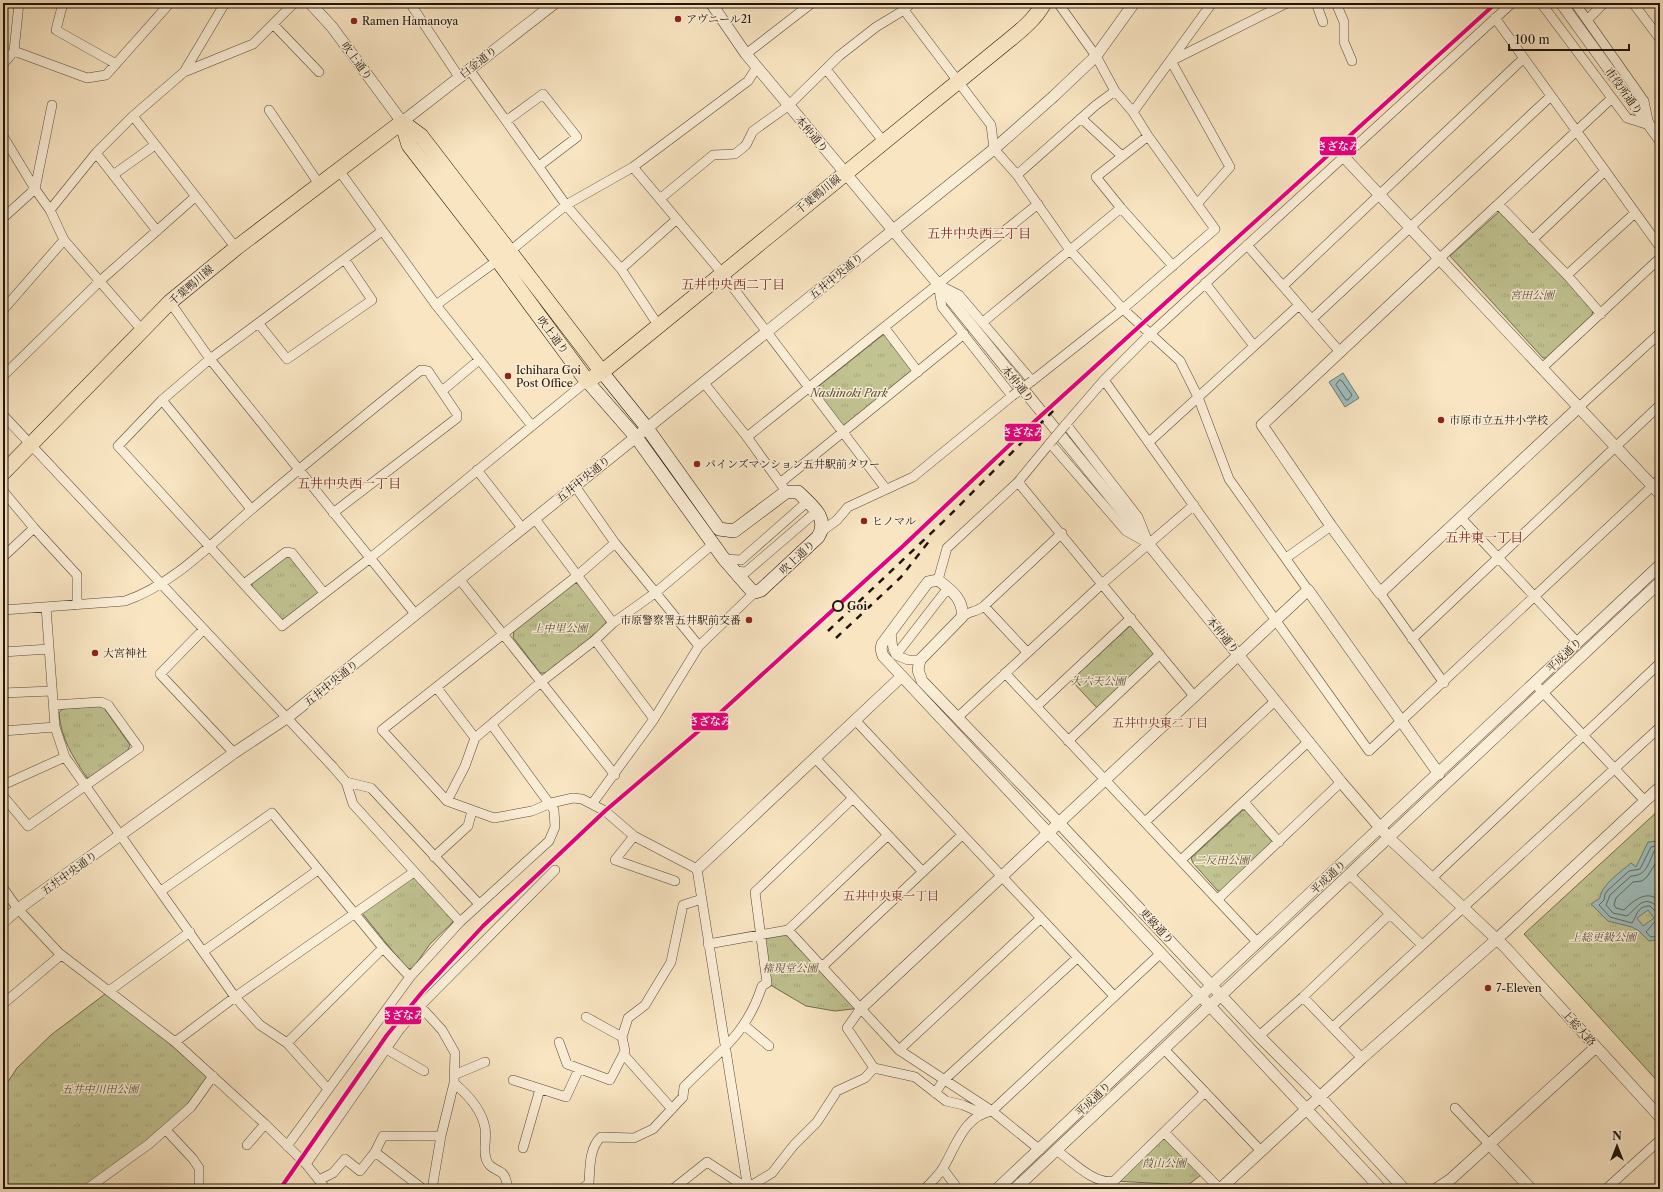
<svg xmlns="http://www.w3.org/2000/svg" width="1663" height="1192" viewBox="0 0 1663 1192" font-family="'Libre Caslon Text','Noto Serif JP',serif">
	<defs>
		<pattern id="grass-tufts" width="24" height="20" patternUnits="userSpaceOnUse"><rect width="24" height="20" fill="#c1c391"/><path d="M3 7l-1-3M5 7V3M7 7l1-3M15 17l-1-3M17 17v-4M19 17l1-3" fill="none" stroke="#a6a77c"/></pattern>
	</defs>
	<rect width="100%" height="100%" fill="#f9e5c2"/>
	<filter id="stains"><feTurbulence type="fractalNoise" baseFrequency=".005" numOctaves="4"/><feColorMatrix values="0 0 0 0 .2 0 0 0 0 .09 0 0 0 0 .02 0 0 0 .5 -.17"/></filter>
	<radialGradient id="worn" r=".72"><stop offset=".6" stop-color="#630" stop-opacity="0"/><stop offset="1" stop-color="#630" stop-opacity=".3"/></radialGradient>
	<path fill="url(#grass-tufts)" stroke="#706c4c" d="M1501,210l92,100 -1,5 -45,43h-4l-93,-102z
		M884,334l29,38 -69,56 -29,-39z
		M285,557h6l27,34 -1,4 -32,24h-4l-29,-32v-6z
		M573,583l6,1 27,36v5l-59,48h-7l-27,-36 1,-6z
		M1131,625l24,28 -57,56 -27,-29z
		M98,706l6,2 26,37 -2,5 -38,28h-3c-14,-21 -26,-39 -28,-65l3,-4z
		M1660,809v275l-136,-150z
		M1243,810h5l25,33 -51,48h-4l-25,-28 -2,-5z
		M414,877l39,42v3l-23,22 -17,24 -6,1 -45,-56z
		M788,930l73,78 -26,3 -29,-5 -39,-23 -5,-48z
		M109,991l104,85 -22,31 -104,82h-84v-100l14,-21 34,-33z
		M1164,1132l37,43 -13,10 -74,-4z"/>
	<path fill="#a0bdbb" stroke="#6d7973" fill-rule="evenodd" d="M1343,373l16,25 -14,9 -16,-25z
		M1660,841v98l-11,2 -10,-10 -7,-4 -24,-6 -17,-17 9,-6c1,-13 22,-27 31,-35l5,4 12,-25zM1648,910l6,8 -11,8 -6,-8z"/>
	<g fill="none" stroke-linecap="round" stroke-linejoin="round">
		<path stroke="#606862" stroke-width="1" d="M1340,380l2,1 10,14 -4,5h-2l-10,-15z
			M1660,845l-9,2 -11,22 -11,2 -21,19 -3,4 -1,6 -5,5 11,12 22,6c4,-5 5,-18 18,-17l8,8v4l-12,14 5,5 9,-1
			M1660,850l-6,1c-5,12 -8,25 -23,25l-21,19 -4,10 7,8 14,3c12,-10 17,-23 33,-7
			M1660,856l-13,21 -5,4 -9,1 -17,16 -2,7 2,3 8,2c10,-10 23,-21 36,-9"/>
		<defs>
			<path id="minor" d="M63,3l-7,27 60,34
				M410,3l49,74
				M911,3l-7,7 87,115 3,24 23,26 52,74 54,60 57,52 18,36 31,82 79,111
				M1316,3l7,19
				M1336,3l8,19v20l8,19
				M1541,3l86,115 22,7 -5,-24 -69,-98
				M1633,3l27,36
				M1495,18l165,229
				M1587,20l17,-17
				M273,24l46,48
				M14,51l73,27 19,-3 64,-72
				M746,54l66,-51
				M3,64l11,-13 5,-48
				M469,69l97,136 55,64 37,56
				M826,69l57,72
				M184,72l69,-28 41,-41
				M269,110l50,74
				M1133,112l79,-109
				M133,116l103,132
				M1081,118l41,38
				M506,121l37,-27 34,43 -38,29
				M3,136l32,53 15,21 14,30 78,90
				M1148,136l-52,41 25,31 52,58
				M96,153l61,78
				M633,167l89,106 164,216
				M338,169l98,136 96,121
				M113,175l42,-30
				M1017,175l79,-70 19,-14
				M661,198l52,-43 22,-1 11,-9 7,-14 35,-25 51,-50 37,-29 28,-17
				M1197,204l33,-37 -59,-106 116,-58
				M1498,204l69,71 34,39
				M50,210l46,-57 37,-37 51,-44 41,-69
				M3,218l32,-29 17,-84
				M382,231l-172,128 -48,41 -44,46 164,180 87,-67 218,-178
				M1532,240l73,-69
				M1247,245l93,107
				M1439,259l173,-161
				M621,269l56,-50
				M1567,275l68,-62
				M1205,283l49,63
				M939,285l20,10 73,86 91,-72 92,-80 -67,-93 -15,-24 -18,-21 -19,-35 -38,-53
				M1283,286l241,-228
				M170,302l40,57 206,256
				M436,305l73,-53 57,-47 67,-38 115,-86 9,-14
				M3,310l61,-70
				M1312,319l239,-223
				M983,322l138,-114
				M259,324l28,35 85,-59 -27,-40
				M884,327l34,45
				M1542,368l118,-110
				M3,376l97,-95 95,-84
				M1104,380l265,371 291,-272
				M704,383l43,54 36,50
				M442,391l37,-31
				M162,400l89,109
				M1579,407l81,-74
				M3,415l330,352 13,15 7,22 107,118
				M747,437l291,-233
				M1149,442l150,-137
				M477,470l46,59
				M1018,482l176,214
				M780,483l184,-149
				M575,486l40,57 84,103
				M3,491l31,37 43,47v30
				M1461,518l117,125
				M535,519l78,104
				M822,531l15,-11 11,-13 65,-30 99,-81 -70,-89 -4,-23
				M1146,537l-8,-20 -72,-93 38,-44 46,-46 362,-331
				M615,543l-37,32 -196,155 65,71 47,17 38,-7 19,-8 22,-5 9,1 23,12 29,25 63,33 51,320
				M3,557l31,-29
				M1286,558l45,-32
				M724,559l17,1 66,-58
				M734,571l12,1 71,-61
				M460,580l155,195
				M938,580l9,-32 71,-66 32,-39 76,88 18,10
				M244,584l42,-32 6,1 32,40
				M1380,593l64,90
				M984,606l43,46
				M46,607l9,120 10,30 170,240 25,28 27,18 41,46
				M3,610l122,-9c48,-16 89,-60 127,-92 55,-47 112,-93 169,-139l7,1 29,43v4l-124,95
				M962,617c7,-6 15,-5 22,-11l78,-73
				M203,630l-43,44 74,79
				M891,633l2,16 3,6 12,5h12
				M1412,639l248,-234
				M595,640l59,79
				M3,652l46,-3
				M896,655l48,-62 7,-3
				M1005,673l253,270
				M1535,684l110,117
				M437,688l38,50
				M3,693l49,-2
				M1037,706l94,-88
				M958,717l145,-134 91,-78
				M856,721l258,275
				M3,731l52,-4
				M1068,741l92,-87
				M816,759l107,113
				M346,782l25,6 108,116
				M3,785l62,-28
				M3,796l25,30 111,-78 -31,-43 -7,-3 -48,3
				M447,801l18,-35 10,-28 66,-56 54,-42 18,-17 42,-30 58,-49
				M1244,802l35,40
				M592,804l62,-85 45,-73 56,-54
				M1145,822l130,-121
				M634,836l-19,24 60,21
				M434,857l34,-31 4,-15
				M1181,860l128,-119
				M1350,875l72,70
				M1432,878l228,-215
				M3,888l15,21 41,44 116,89 90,82 41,40 20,25
				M161,891l111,-78 111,135 27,29
				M1218,899l123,-117
				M788,930l111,120 93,61 48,39
				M708,944l80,-14 100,-95
				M204,951l114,-81
				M823,966l139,-131
				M109,991l81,-59
				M1303,997l59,61
				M3,1004l58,-49
				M420,1006l22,24 13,23 -1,30 -13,53 -9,53
				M861,1008l-14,20 27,40 41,9 31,24 17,4 18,8
				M586,1017l36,20
				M744,1025l25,21
				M1333,1027l327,-300
				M1259,1036l44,-39 87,-83
				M175,1042l60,-45 179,-125
				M559,1042l8,22 43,16 15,-29 -3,-14 6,-19 17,-13 26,-43 12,-57 19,-6
				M287,1043l96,-95
				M386,1049l38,22
				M1164,1049l97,102
				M899,1050l141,-131
				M624,1055l48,54
				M454,1075l31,-13
				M513,1080l53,17 13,-28
				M454,1083c13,11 28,27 31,45 2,10 -2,21 1,31 3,9 9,9 16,14 5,4 4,11 7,16
				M935,1093l9,-13 133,-122
				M1455,1108l34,36
				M166,1130l27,29 6,9v21
				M1164,1132l56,57
				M247,1145l18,-21
				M287,1146l123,-169 50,-55 89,-81 6,-14 -1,-17 -62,-85
				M523,1148l17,-59
				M1056,1150c16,11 38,35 58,31l91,-89
				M306,1164l94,-135 20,-23 135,-136
				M943,1169l15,20
				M319,1180l14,-7 12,-14 15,12 15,-19
				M87,1189l62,-45 42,-37 22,-31
				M423,1189l-48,-37 8,-16h58
				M582,1189l7,-6c1,-15 0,-35 12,-46l33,1 19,-9 30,-32 1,-10c34,-35 62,-51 78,-101l5,-3 -12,-91 98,-94
				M673,1189l34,-27 40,26 25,-15 22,-28 23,-23 20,-31 28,-13 9,-10
				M925,1189c6,-7 14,-14 18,-21 13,-22 21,-52 49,-57l169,-158
				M1606,1189l54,-49"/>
			<path id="tertiary" d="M310,3l22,24 70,95 153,-119
				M711,3l35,51 192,230 403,498 48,56 116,109 155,170
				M1561,3l99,137
				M1344,157l316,337
				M1439,259l-177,166 69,101 49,67 199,-186
				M697,869l205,-193
				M3,922l15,-13 216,-156 54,-36 706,-568 60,-53 42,-40 38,-53
				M861,1008l447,-418 131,184
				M1489,1144l42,45
				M997,1189l215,-204 448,-420
				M1015,1189l645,-607
				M1220,1189l142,-131 135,-119 163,-152
				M1381,1189l-498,-533 -2,-7 1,-5 46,-62 10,-2c13,10 26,19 24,37l-42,43 -2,10 4,11 137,142 200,213 61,61 84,92
				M1436,1189l15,-10 145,-132"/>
			<path id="secondary" d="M587,381l49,56 88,122 27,31 4,2 6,-2 57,-53c12,-19 -7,-32 -20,-45h-12l-52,39 -15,-2 -72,-101 -45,-56"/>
			<path id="primary" d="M402,122l7,23 88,114 90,122 15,-9 401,-327c16,-13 31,-24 41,-42
				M402,122l19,14 181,236
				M3,473l167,-171 66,-54 166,-126"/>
		</defs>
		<use href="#minor" stroke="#564836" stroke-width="10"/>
		<use href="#tertiary" stroke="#564836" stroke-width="12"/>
		<use href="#secondary" stroke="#201408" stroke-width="14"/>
		<use href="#primary" stroke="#201408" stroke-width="16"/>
		<use href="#minor" stroke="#fbeed7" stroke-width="9"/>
		<use href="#tertiary" stroke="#fbeed7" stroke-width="11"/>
		<use href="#secondary" stroke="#fbeed7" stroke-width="13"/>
		<use href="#primary" stroke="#f9e5c2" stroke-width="15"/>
		<path stroke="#201408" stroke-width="2.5" stroke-dasharray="7 7" stroke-linecap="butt" d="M828,631l118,-112 108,-109
			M836,638l65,-61 29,-37"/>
		<defs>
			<path id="minor-bridge" d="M1012,396l20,-15
				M1050,443l16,-19"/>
		</defs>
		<use href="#minor-bridge" stroke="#564836" stroke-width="10" stroke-linecap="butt"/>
		<use href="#minor-bridge" stroke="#fbeed7" stroke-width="9"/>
		<defs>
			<path id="rail-1" d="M280,1189l107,-154 36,-44 60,-65 122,-115 116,-99 181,-165 133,-126 461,-418"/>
		</defs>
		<use href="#rail-1" stroke="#fbeed7" stroke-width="7"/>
		<use href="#rail-1" stroke="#e5007d" stroke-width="4"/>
	</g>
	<g fill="#8f2418" stroke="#fbeed7" stroke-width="1.5">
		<circle cx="678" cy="19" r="4"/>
		<circle cx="354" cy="21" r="4"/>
		<circle cx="508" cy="376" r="4"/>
		<circle cx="1441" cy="420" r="4"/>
		<circle cx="697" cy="464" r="4"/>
		<circle cx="864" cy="521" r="4"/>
		<circle cx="749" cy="620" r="4"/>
		<circle cx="95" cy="653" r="4"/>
		<circle cx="1488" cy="988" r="4"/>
	</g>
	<circle fill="#fbeed7" stroke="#201408" stroke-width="2" cx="838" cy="606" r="5"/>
	<g text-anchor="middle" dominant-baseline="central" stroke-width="3" stroke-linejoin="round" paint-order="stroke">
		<g font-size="11" fill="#201408" stroke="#fbeed7" text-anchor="start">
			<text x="686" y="19">アヴニール21</text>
			<text x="362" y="21">Ramen Hamanoya</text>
			<text x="516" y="370">Ichihara Goi<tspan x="516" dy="13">Post Office</tspan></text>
			<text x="1449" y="420">市原市立五井小学校</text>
			<text x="705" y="464">パインズマンション五井駅前タワー</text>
			<text x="872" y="521">ヒノマル</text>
			<text x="741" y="620" text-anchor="end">市原警察署五井駅前交番</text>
			<text x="103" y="653">大宮神社</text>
			<text x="1496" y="988">7-Eleven</text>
		</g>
		<g font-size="11" fill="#201408" stroke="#fbeed7">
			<text transform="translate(357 61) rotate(54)">吹上通り</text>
			<text transform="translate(478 62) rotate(-38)">白金通り</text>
			<text transform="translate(1624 91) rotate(54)">市役所通り</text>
			<text transform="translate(812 134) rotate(50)">本仲通り</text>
			<text transform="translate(818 194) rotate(-39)">千葉鴨川線</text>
			<text transform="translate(836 276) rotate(-39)">五井中央通り</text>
			<text transform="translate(191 285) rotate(-41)">千葉鴨川線</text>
			<text transform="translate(553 335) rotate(53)">吹上通り</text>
			<text transform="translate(1018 384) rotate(51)">本仲通り</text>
			<text transform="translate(583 479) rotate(-39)">五井中央通り</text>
			<text transform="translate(797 557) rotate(-43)">吹上通り</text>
			<text transform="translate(1223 635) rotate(51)">本仲通り</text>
			<text transform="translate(1564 655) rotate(-44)">平成通り</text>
			<text transform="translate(331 683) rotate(-39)">五井中央通り</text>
			<text transform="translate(69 873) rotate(-36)">五井中央通り</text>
			<text transform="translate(1328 877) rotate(-43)">平成通り</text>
			<text transform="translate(1157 926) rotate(47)">更級通り</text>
			<text transform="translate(1579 1028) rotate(48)">上総大路</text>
			<text transform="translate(1093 1099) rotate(-44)">平成通り</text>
		</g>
		<g font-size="11" font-style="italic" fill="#585138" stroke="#fbeed7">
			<text x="1532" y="295">宮田公園</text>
			<text x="849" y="393">Nashinoki Park</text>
			<text x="560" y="628">上中里公園</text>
			<text x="1098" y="681">大六天公園</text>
			<text x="1222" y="860">二反田公園</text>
			<text x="1603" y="937">上総更級公園</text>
			<text x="790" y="968">権現堂公園</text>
			<text x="100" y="1089">五井中川田公園</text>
			<text x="1164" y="1163">葭山公園</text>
		</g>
		<g font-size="11" font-weight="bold" fill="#201408" stroke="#fbeed7" text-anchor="start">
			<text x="847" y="606">Goi</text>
		</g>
		<g font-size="12" fill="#7a1f14" stroke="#fbeed7">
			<text x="1160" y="722">五井中央東二丁目</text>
			<text x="891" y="895">五井中央東一丁目</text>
		</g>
		<g font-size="13" fill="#7a1f14" stroke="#fbeed7">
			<text x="979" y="233">五井中央西三丁目</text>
			<text x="733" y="284">五井中央西二丁目</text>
			<text x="349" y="483">五井中央西一丁目</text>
			<text x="1484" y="537">五井東一丁目</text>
		</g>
	</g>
	<g stroke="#fbeed7" stroke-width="1.5">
		<rect x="1319" y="136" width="38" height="20" rx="4" fill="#e5007d"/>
		<rect x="1004" y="423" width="38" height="19" rx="4" fill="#e5007d"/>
		<rect x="691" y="712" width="38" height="19" rx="4" fill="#e5007d"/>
		<rect x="384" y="1006" width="38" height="19" rx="4" fill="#e5007d"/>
	</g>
	<g font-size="11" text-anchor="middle" font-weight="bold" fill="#fff">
		<text x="1338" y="150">さざなみ</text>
		<text x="1023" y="436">さざなみ</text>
		<text x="710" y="725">さざなみ</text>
		<text x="403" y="1019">さざなみ</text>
	</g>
	<rect width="1663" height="1192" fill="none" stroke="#f9e5c2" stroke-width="16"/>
	<rect x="4" y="4" width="1655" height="1184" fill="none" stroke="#201408" stroke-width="2"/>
	<rect x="8" y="8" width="1647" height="1176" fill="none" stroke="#201408"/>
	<g transform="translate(1617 1146)" stroke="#fbeed7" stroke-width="3" paint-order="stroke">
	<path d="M0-3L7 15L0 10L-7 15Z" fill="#201408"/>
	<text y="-6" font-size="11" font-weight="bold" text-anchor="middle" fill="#201408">N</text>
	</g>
	<path d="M1509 44v6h120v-6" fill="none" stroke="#201408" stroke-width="2"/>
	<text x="1515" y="44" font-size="12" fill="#201408" stroke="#fbeed7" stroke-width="3" paint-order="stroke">100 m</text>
	<rect width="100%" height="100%" filter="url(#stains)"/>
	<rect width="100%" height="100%" fill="url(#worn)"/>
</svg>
